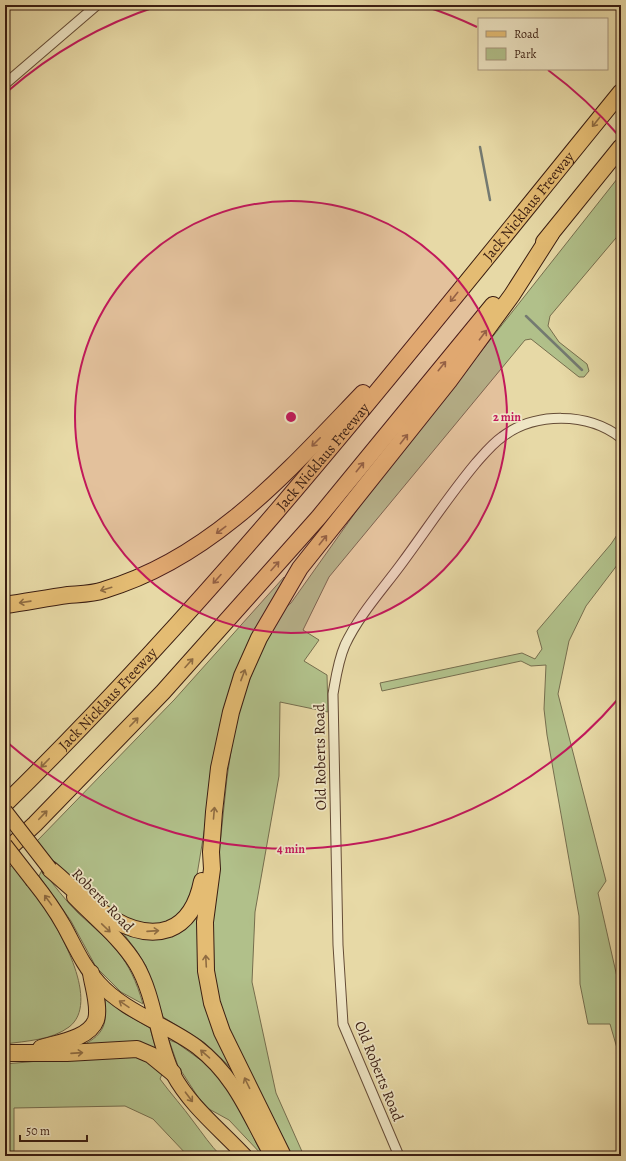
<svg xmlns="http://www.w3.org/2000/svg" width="626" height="1161" viewBox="0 0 626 1161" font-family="Alegreya,serif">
	<rect width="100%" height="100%" fill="#e7d9a6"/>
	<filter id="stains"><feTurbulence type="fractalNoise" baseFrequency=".005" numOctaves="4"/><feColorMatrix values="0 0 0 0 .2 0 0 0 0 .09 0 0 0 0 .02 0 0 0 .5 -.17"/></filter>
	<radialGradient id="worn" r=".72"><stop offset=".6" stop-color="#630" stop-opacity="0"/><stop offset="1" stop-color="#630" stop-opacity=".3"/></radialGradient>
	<path fill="#b1c08a" stroke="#766e4e" d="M621,174v58l-71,84 -2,10 11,16 28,22 2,7 -5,6h-5l-48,-38 -6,1 -196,237 -26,53 16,10 -15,21 23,14 1,37 -48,-10 -1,74 -24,136 -3,70 24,111 28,63h-14l-61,-122 -9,-29 -6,-31 -1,-63 14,-133 9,-61 25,-68 20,-38 10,-8 76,-107z
		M621,529v31l-35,46 -17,35 -11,53 48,187 -8,12 19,84 4,2v83l-11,-38h-22l-8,-40 -1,-68 -32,-181 -3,-26 2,-44 -15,1 -10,-5 -139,30 -2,-8 142,-30 13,6 7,-10 -5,-18 74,-87z
		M284,577l3,3 -27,43 -49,167 -17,103 -7,15 -11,10 -13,6h-28l-28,-17 -44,-34 -26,-32 137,-141z
		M12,865c11,14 23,27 32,42 16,24 57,96 25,120 -17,13 -43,14 -64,17v-172z
		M42,870c12,15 23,30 36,43 35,32 51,43 65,91l-22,-12 -25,-25 -25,-46 -32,-45z
		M201,906l-1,21 32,142 -27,-26 -42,-26 -17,-51 -10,-16 -13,-17 1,-1 13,4z
		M105,1000h2l17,13 26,15 6,22 -73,-5c22,-11 24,-22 22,-45z
		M169,1040l8,3 25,18 22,22 9,14 30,59 -34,-36 -20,-11 -11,-12 -20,-31z
		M118,1054c23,2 28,5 44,20l-2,5c11,15 23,28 33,42 10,13 17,24 28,35h-33l-35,-37 -28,-13 -111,2v48h-9v-92z"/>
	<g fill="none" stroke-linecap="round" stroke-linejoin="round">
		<path stroke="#747a71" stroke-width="2.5" d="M480,147l10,53
			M526,316l56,54"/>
		<defs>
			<path id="street" d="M5,84l92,-79
				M399,1156l-56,-132 -5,-79 -5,-251c3,-17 5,-33 12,-49 14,-30 38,-56 57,-82 25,-34 48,-69 74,-100 8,-9 16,-19 26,-26 33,-25 86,-25 119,1"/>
			<path id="primary" d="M33,881c12,15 22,29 31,45 11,20 19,40 35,57 26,29 67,41 98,64 39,30 52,69 75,109
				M74,897c21,22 46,41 62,67 20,34 20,75 37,110 17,32 48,56 72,82"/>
			<g id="highway">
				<path d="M544,242l77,-95"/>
				<path d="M5,605c21,-3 42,-7 63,-10 12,-1 25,-1 36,-5 108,-32 183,-118 259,-197"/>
				<path id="s1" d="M5,804c225,-220 418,-469 616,-712"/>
				<path d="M5,852l30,-28 128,-132 156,-175 174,-212"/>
				<path d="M50,869c30,25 76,75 119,60 21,-8 29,-28 33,-48"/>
				<path d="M41,1048c16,-5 48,-9 55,-28 4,-13 -3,-33 -5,-47"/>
				<path d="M10,1053h57l70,-4 14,6 22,18"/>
				<path d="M283,1156l-61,-124 -10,-29 -6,-32 -1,-49 7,-53 -1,-17 3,-40 5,-44 12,-56 11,-36 17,-38 41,-70 149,-187 63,-86 39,-61"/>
			</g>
		</defs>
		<use href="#street" stroke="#654c36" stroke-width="11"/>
		<use href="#primary" stroke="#3a1d11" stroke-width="16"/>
		<use href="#highway" stroke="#3a1d11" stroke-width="18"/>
		<use href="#street" stroke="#efe6c5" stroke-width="9"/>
		<use href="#primary" stroke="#e4bc73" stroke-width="14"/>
		<use href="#highway" stroke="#e4bc73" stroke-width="16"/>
		<defs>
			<path id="primary-bridge" d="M5,811l45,58
				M5,845l28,36"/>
		</defs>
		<use href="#primary-bridge" stroke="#3a1d11" stroke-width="16" stroke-linecap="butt"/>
		<use href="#primary-bridge" stroke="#e4bc73" stroke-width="14"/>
	</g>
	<defs><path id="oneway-shaft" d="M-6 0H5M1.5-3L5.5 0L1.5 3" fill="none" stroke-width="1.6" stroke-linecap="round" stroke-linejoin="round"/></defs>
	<g stroke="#8f6c42">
		<use href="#oneway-shaft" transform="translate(596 122) rotate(129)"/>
		<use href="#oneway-shaft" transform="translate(454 297) rotate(129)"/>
		<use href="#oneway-shaft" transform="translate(483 335) rotate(-53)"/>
		<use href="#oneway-shaft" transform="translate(442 366) rotate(-51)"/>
		<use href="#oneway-shaft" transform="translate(404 439) rotate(-52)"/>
		<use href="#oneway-shaft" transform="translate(316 442) rotate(135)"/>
		<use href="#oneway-shaft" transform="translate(360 467) rotate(-51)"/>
		<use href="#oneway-shaft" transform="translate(221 530) rotate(143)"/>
		<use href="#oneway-shaft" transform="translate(323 540) rotate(-51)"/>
		<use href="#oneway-shaft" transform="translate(275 566) rotate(-48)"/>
		<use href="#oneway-shaft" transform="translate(217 579) rotate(132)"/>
		<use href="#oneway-shaft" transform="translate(106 589) rotate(163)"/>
		<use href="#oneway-shaft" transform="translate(25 602) rotate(172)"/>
		<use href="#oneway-shaft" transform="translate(189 663) rotate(-48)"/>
		<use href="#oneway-shaft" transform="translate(243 675) rotate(-69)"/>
		<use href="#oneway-shaft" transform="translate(134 722) rotate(-46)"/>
		<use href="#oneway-shaft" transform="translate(45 763) rotate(134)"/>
		<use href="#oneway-shaft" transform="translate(214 813) rotate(-85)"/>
		<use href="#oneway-shaft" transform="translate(43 815) rotate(-46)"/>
		<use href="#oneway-shaft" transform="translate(48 900) rotate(-126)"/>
		<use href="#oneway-shaft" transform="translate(106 928) rotate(44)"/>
		<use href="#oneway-shaft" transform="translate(153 931) rotate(-4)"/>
		<use href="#oneway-shaft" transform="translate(206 961) rotate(-93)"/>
		<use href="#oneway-shaft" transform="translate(124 1004) rotate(-146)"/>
		<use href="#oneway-shaft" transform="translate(77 1053) rotate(-4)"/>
		<use href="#oneway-shaft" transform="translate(205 1054) rotate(-139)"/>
		<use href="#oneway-shaft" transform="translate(247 1083) rotate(-116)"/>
		<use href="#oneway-shaft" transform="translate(189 1097) rotate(53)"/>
	</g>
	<circle cx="291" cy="417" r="216" fill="#c2185b" fill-opacity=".12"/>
	<g fill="none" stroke="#c2185b" stroke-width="2">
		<circle cx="291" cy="417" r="216"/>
		<path d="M619 698A432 432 0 0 1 8 743M8 91A432 432 0 0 1 158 6M424 6A432 432 0 0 1 477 27M548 70A432 432 0 0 1 619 136"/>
	</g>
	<g text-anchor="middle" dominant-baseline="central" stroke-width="3.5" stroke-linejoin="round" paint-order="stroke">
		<g font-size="15" fill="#3a1d11" stroke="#efe6c5">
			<text stroke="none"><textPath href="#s1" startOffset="795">Jack Nicklaus Freeway</textPath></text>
			<text stroke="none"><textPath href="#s1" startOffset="471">Jack Nicklaus Freeway</textPath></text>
			<text stroke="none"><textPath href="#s1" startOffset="147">Jack Nicklaus Freeway</textPath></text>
			<text transform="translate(320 757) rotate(-91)">Old Roberts Road</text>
			<text transform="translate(103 900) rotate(46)">Roberts Road</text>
			<text transform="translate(379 1071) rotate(68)">Old Roberts Road</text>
		</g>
	</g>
	<circle cx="291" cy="417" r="6" fill="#c2185b" stroke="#efe6c5" stroke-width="2"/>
	<g font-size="12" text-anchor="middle" font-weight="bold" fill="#c2185b" stroke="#efe6c5" stroke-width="3.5" stroke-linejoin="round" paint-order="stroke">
		<text x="507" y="421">2 min</text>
		<text x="291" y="853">4 min</text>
	</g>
	<rect width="626" height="1161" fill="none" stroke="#e7d9a6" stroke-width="20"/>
	<rect x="6" y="6" width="614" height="1149" fill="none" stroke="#3a1d11" stroke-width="2"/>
	<rect x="10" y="10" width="606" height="1141" fill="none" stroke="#3a1d11"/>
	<rect x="478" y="18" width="130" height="52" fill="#efe6c5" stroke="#a7967d"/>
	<rect x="486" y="31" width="20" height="6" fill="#e4bc73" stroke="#a7967d"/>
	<text x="514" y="38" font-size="12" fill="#3a1d11">Road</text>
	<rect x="486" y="48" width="20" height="12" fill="#b1c08a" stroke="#a7967d"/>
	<text x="514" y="58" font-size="12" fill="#3a1d11">Park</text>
	<path d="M20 1135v6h67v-6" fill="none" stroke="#3a1d11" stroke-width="2"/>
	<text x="26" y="1135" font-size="12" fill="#3a1d11" stroke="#efe6c5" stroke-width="3" paint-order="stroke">50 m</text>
	<rect width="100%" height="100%" filter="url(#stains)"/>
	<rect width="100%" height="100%" fill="url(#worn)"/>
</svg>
